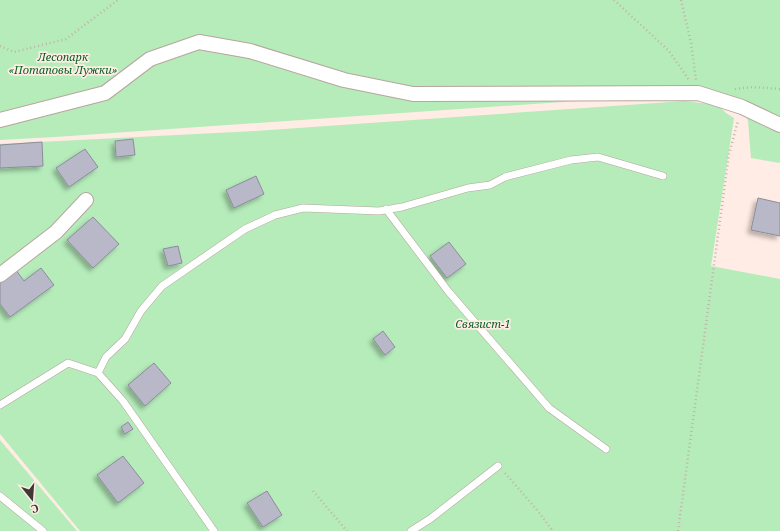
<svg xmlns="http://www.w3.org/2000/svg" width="780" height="531" viewBox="0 0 780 531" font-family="'Noto Serif',serif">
	<defs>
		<filter id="shadow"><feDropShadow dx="-3.5" dy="3.5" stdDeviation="2" flood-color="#0004"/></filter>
	</defs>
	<rect width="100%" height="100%" fill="#ffece4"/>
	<path fill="#b5ecba" d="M0,0h780v163l-29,-5 -3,-37 -6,-16 -65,-11 -622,43 -55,3z
		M685,101l33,4 8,8 8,5 -23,148 69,13v252h-700l-80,-97v-290l255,-13z
		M0,440l77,91h-77z"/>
	<path fill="#b8b8c8" stroke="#8d8c9c" filter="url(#shadow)" d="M133,139l2,16 -19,2 -1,-16z
		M42,142l1,24 -43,2v-23z
		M85,149l13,18 -29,20 -13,-19z
		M256,176l8,18 -30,14 -8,-18z
		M758,198l22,5v33l-29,-6z
		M93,217l26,27 -26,24 -26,-28z
		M449,242l17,22 -19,14 -17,-22z
		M178,246l4,17 -14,3 -5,-17z
		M41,268l13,17 -44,32 -10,-13v-22l16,-12 8,11z
		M383,331l12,16 -10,8 -12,-16z
		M154,363l17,20 -26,23 -17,-21z
		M128,422l5,7 -8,5 -4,-7z
		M123,456l21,27 -26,20 -21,-28z
		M267,491l15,24 -19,12 -16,-24z"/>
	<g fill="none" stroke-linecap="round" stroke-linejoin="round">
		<defs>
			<path id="lane" d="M386,209l62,82 101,117 57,41
				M98,373l8,-16 19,-18 16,-28 21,-25 83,-57 30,-14 28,-7 76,3 23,-4 66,-19 22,-3 15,-8 66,-17 27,-3 65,19
				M0,405l68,-42 30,10 25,28 91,130
				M0,496l43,35
				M411,531l19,-12 68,-53"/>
			<path id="street" d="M0,120l105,-27 45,-34 49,-17 51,9 94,29 69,14 285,-1 44,14 38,18
				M0,275l56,-43 30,-32"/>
		</defs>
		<use href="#lane" stroke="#b7a59e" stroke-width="8"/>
		<use href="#street" stroke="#b7a59e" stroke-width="16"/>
		<path stroke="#c1b2ac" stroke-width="2.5" stroke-dasharray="1 3" stroke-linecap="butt" d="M614,0l55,51 20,29
			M681,0l10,43 5,37
			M0,46l14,6 52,-13 52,-39
			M735,89l18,-2 27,2
			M505,473l32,37 16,21
			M313,491l34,40
			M678,531l51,-377 9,-33"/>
		<use href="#lane" stroke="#fff" stroke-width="7"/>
		<use href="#street" stroke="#fff" stroke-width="14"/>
	</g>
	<g text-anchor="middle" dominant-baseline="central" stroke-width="3.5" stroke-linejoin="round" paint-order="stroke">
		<g font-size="11" font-style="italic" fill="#005f1f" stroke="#ffece4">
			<text x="63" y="56">Лесопарк<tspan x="63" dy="13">«Потаповы Лужки»</tspan></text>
			<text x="483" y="323">Связист-1</text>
		</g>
	</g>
	<g transform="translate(32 499) rotate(163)" stroke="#ffece4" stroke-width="3" paint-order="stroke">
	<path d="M0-3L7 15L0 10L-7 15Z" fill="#3f3835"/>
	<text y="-6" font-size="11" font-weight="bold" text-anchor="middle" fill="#3f3835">С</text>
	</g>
</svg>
